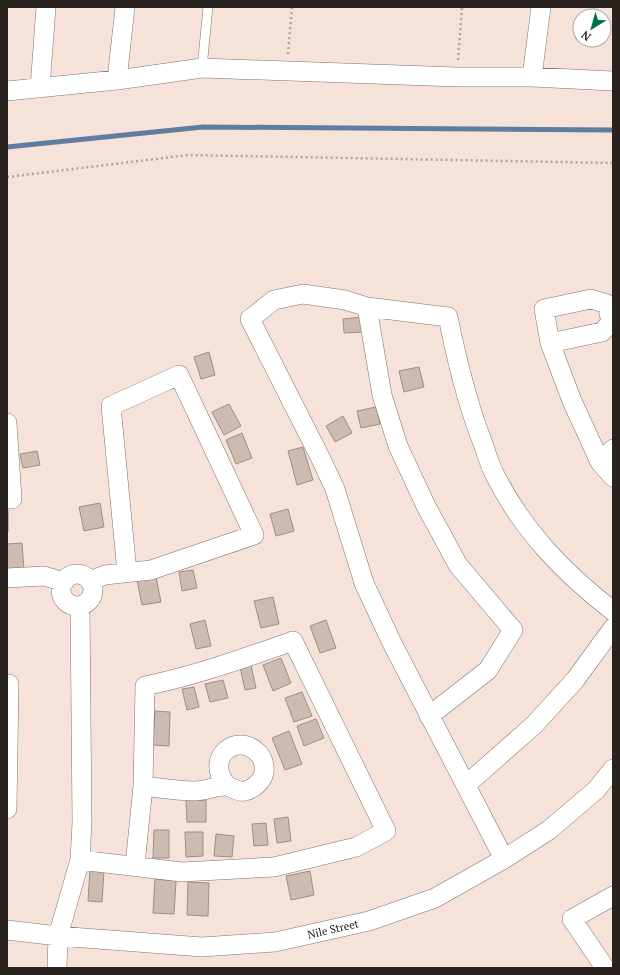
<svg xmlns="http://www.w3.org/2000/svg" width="620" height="975" viewBox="0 0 620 975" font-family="'PT Serif',serif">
	<rect width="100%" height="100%" fill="#f5e2d8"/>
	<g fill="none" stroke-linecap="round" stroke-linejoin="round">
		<path stroke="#607da0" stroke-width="5" d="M7,147l196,-20 410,3"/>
	</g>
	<path fill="#ccbbb0" stroke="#9e8e84" d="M362,317l1,15 -19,1 -1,-14z
		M209,352l6,23 -14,4 -7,-22z
		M419,367l5,20 -20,5 -5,-21z
		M229,404l12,22 -17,9 -12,-23z
		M376,407l4,17 -19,4 -4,-17z
		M343,416l9,17 -17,9 -9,-16z
		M242,433l10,25 -16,6 -10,-24z
		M303,447l10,33 -16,5 -9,-34z
		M37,451l3,14 -17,3 -3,-14z
		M100,503l4,24 -20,4 -5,-24z
		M288,509l6,22 -18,5 -6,-22z
		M7,510h1v22h-1z
		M22,543l2,27 -17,1v-27z
		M193,570l4,18 -15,3 -3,-19z
		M156,577l5,25 -19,3 -5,-25z
		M273,597l6,27 -18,4 -7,-27z
		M205,620l6,26 -15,3 -6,-25z
		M326,620l10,28 -16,5 -10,-27z
		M281,658l10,25 -18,8 -10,-26z
		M251,665l5,23 -11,2 -5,-23z
		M223,680l5,18 -18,4 -5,-18z
		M194,687l5,20 -12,3 -5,-21z
		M302,692l10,24 -18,6 -9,-24z
		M155,711l15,1 -1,34 -16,-1z
		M316,719l8,19 -20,8 -7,-20z
		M289,731l13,33 -17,6 -13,-32z
		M186,800h20v22h-19z
		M288,817l3,24 -14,2 -3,-24z
		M266,823l2,22 -14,1 -2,-22z
		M154,830h15v28h-16z
		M185,832h18v24l-17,1z
		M216,834l18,2 -2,21 -18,-1z
		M90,869l14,1 -2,32 -14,-1z
		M310,871l4,24 -23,5 -5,-24z
		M155,879l21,2 -2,33 -21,-1z
		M188,882l21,1 -1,33 -21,-1z"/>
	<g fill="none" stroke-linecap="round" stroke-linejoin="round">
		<defs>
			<path id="service" d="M202,68l6,-61"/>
			<path id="minor" d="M532,77l9,-70
				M117,80l8,-73
				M40,88l6,-81
				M7,91l110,-11 85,-12 255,9h75l81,4
				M367,307l15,88 16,51 28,60 32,59 55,65 -25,40 -59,46
				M550,343l52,-11 9,-10 -4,-18 -16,-5 -47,10 6,34 22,58 28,61 13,15
				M7,423l5,76h-5
				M600,462l13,-13
				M61 590a16 16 0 1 1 32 0a16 16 0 1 1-32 0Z
				M7,578l37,-2 20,6
				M90,581l15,-6 46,-5 103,-35 -75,-160 -68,31 16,166
				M7,684h2l-2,125
				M467,784l67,-59 41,-45 38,-52
				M143,786c17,2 35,5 52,5 10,0 20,-5 30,-5 7,0 12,7 20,5 9,-2 17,-10 19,-18 1,-7 -1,-15 -6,-20 -21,-22 -55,5 -31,33
				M504,859l-112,-216 -28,-60 -29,-94 -15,-32 -70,-138 24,-19 29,-6 42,6 22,7 81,10c9,44 19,87 36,129 3,10 7,22 12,31 28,55 69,97 117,134
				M80,860l102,12 92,-5 82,-20 30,-16 -93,-190c-51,18 -96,34 -148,45l-2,100 -8,79
				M7,930l51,6 144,11 73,-5 94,-21 66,-23 69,-39 45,-29 47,-40 17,-21
				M57,968l1,-32 22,-76 2,-37 -2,-217
				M605,968l-33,-49 41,-23"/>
		</defs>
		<use href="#service" stroke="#83736a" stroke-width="10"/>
		<use href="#minor" stroke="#83736a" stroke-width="20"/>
		<path stroke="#b2a39b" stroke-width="2.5" stroke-dasharray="2 3" stroke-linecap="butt" d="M288,54l4,-47
			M458,60l4,-53
			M7,177l181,-22 425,8"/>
		<use href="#service" stroke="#fff" stroke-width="9"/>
		<use href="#minor" stroke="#fff" stroke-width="19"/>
	</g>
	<g text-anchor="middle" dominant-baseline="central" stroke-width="4" stroke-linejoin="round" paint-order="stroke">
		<g font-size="11" fill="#29221e" stroke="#fff">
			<text transform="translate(333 929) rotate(-13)">Nile Street</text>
		</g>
	</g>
	<rect width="620" height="975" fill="none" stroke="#29221e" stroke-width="16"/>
	<g transform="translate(592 28) rotate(217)"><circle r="19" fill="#ffffff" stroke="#a9a7a5"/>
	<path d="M0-3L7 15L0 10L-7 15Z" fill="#017049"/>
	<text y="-6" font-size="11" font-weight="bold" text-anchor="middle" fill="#29221e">N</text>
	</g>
</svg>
